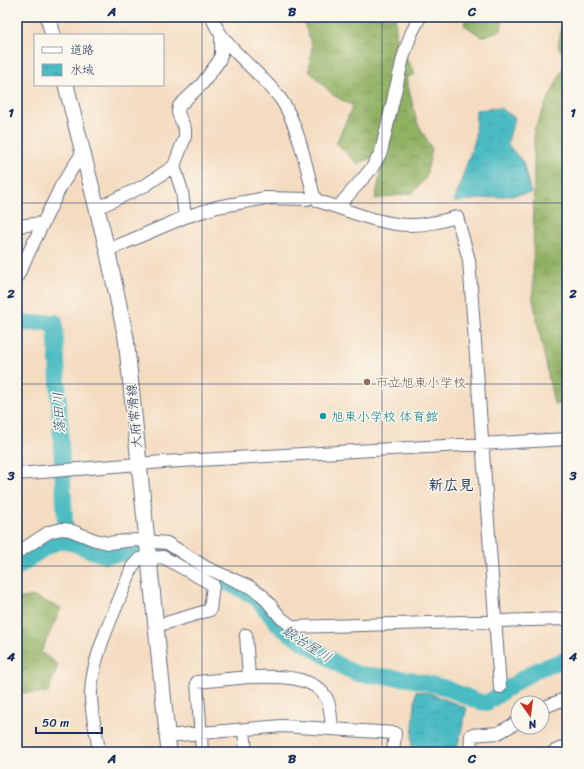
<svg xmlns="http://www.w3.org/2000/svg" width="584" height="769" viewBox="0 0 584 769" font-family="Sriracha,'Klee One',sans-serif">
	<defs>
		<pattern id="forest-crowns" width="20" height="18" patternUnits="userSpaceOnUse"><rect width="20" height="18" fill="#90b062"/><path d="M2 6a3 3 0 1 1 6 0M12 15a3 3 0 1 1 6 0" fill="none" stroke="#759054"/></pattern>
		<pattern id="water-ripples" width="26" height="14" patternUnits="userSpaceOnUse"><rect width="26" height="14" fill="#4cbbc2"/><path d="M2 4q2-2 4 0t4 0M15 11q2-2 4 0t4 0" fill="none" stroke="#3e98a1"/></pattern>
	</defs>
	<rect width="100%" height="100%" fill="#fbf7ec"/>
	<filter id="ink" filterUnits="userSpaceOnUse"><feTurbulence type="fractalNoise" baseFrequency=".025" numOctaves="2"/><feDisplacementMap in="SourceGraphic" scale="8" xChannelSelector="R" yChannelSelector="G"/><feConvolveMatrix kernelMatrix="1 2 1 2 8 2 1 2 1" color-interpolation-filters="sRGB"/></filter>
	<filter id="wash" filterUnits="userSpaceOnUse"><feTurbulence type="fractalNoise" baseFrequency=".012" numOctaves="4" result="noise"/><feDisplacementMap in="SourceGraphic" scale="16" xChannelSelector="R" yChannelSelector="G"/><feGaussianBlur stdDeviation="0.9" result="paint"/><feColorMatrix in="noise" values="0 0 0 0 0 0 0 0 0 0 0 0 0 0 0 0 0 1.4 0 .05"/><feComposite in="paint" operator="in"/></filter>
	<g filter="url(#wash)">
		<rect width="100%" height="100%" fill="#f4dcc1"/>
		<path fill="url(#forest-crowns)" stroke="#567060" d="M302,17h93l2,25 18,32 -9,4 11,44 15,27 -6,28 -13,16 -38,6 10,-47 -28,12 -21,-21 17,-37 -20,-11 -24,-24 3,-25z
			M466,17h37l-2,13 -19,7 -18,-12z
			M560,17h7v40l-9,-10 5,-27z
			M567,60v345l-13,-1 -21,-104 1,-171z
			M32,596l29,12 -20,44 17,13 -10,28h-31v-94z"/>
		<path fill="url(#water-ripples)" stroke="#347590" d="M500,108l15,10 -8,26 16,18 8,31 -77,9 21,-62 1,-30z
			M416,691l13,2 38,15 -11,44h-45z"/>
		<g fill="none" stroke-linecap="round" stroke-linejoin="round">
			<path stroke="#4cbbc2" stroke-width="16" d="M17,324l38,-2 11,219
				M17,568c14,-10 31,-26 49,-27l39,15 38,-5 26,1 42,25 28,11 17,10 25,30 63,40 14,6 52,5 33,8 37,15 7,1 34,-24 18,-10 28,-10"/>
		</g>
	</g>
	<g filter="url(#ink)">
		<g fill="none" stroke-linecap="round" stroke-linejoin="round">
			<defs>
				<path id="minor" d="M212,17c9,30 52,57 70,84 17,26 24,66 32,95l4,5c30,9 62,24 93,24 16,0 31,-4 46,-8l12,43 31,427
					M338,207l34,-39 9,-16 22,-94 8,-24 9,-17
					M97,208l49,-23 28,-19
					M185,217l-3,-26 -8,-25 11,-29v-8l-7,-16 1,-7 23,-22 17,-23 2,-6v-20
					M17,226l26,-3
					M107,249l8,-2 70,-30 32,-10 49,-9 41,1 7,-3
					M17,277l44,-91 22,-34
					M17,474l146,-12 404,-23
					M17,553l32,-21 13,-3 8,1 25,10 13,3 27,-3 32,3 40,25 43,19 12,8 19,23 12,9 274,-8
					M246,635l3,42c24,0 64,-4 78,22 4,9 4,20 5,30
					M542,708l25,-10
					M244,730l2,22
					M167,736l115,-10 113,7 -2,19
					M99,752c-2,-19 -9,-41 -8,-60 2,-42 27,-85 41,-125l7,-8 24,-2 50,28 -3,25 -54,16
					M202,752l-5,-70 52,-5
					M470,752l1,-17 27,-2 20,-11
					M553,752l14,-7"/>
				<path id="major" d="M48,17l5,18
					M66,85l41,164 19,89 43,414"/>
			</defs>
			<use href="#minor" stroke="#676c81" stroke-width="14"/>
			<use href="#major" stroke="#676c81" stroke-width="17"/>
			<use href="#minor" stroke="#fff" stroke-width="12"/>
			<use href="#major" stroke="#fff" stroke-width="15"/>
		</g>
	</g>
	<path fill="none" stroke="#1b2f5e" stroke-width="1" stroke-opacity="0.55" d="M202,17v735M382,17v735M17,203h550M17,384h550M17,566h550"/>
	<circle fill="#8d6e63" stroke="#fbf7ec" stroke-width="1.5" cx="367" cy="382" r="4"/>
	<circle fill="#0f9aa8" stroke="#fbf7ec" stroke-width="1.5" cx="323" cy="416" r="4"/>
	<g text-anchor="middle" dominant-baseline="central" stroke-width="3" stroke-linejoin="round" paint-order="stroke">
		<g font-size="13" fill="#785e54" stroke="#fbf7ec" text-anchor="start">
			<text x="375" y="382">市立旭東小学校</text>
		</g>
		<g font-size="13" fill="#1b2f5e" stroke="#fbf7ec">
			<text transform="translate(134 416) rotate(-95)">大府常滑線</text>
		</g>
		<g font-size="13" fill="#0d838f" stroke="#fbf7ec" text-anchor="start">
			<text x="331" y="416">旭東小学校 体育館</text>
		</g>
		<g font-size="14" font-style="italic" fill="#2a597c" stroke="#fbf7ec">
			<text transform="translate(59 413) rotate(-93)">落田川</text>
			<text transform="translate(307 644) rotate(33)">鍛治屋川</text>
		</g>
		<g font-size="15" font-weight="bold" fill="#1b2f5e" stroke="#fbf7ec">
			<text x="451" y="485">新広見</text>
		</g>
	</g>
	<rect width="584" height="769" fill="none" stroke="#fbf7ec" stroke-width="44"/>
	<rect x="34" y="34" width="130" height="52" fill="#fbf7ec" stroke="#a1a7b3"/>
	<rect x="42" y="47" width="20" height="6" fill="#ffffff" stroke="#a1a7b3"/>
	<text x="70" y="54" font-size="12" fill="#1b2f5e">道路</text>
	<rect x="42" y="64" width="20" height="12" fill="url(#water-ripples)" stroke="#a1a7b3"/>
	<text x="70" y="74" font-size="12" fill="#1b2f5e">水域</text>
	<g transform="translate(530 715) rotate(166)"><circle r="19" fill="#fbf7ec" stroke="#a1a7b3"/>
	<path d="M0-3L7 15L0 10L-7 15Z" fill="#c8321e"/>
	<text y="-6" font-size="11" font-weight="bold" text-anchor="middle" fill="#1b2f5e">N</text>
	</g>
	<path d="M36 727v6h66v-6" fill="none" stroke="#1b2f5e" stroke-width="2"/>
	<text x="42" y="727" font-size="12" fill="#1b2f5e" stroke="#fbf7ec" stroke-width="3" paint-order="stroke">50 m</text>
	<rect x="22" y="22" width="540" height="725" fill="none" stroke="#1b2f5e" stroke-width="1.5"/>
	<g font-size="13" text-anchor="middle" font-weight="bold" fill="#1b2f5e">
		<text x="112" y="16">A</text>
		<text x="292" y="16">B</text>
		<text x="472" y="16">C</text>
		<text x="11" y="117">1</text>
		<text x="573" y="117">1</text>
		<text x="11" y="298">2</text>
		<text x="573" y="298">2</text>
		<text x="11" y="480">3</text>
		<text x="573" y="480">3</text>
		<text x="11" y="661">4</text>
		<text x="573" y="661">4</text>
		<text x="112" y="763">A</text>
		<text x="292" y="763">B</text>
		<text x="472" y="763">C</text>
	</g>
</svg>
